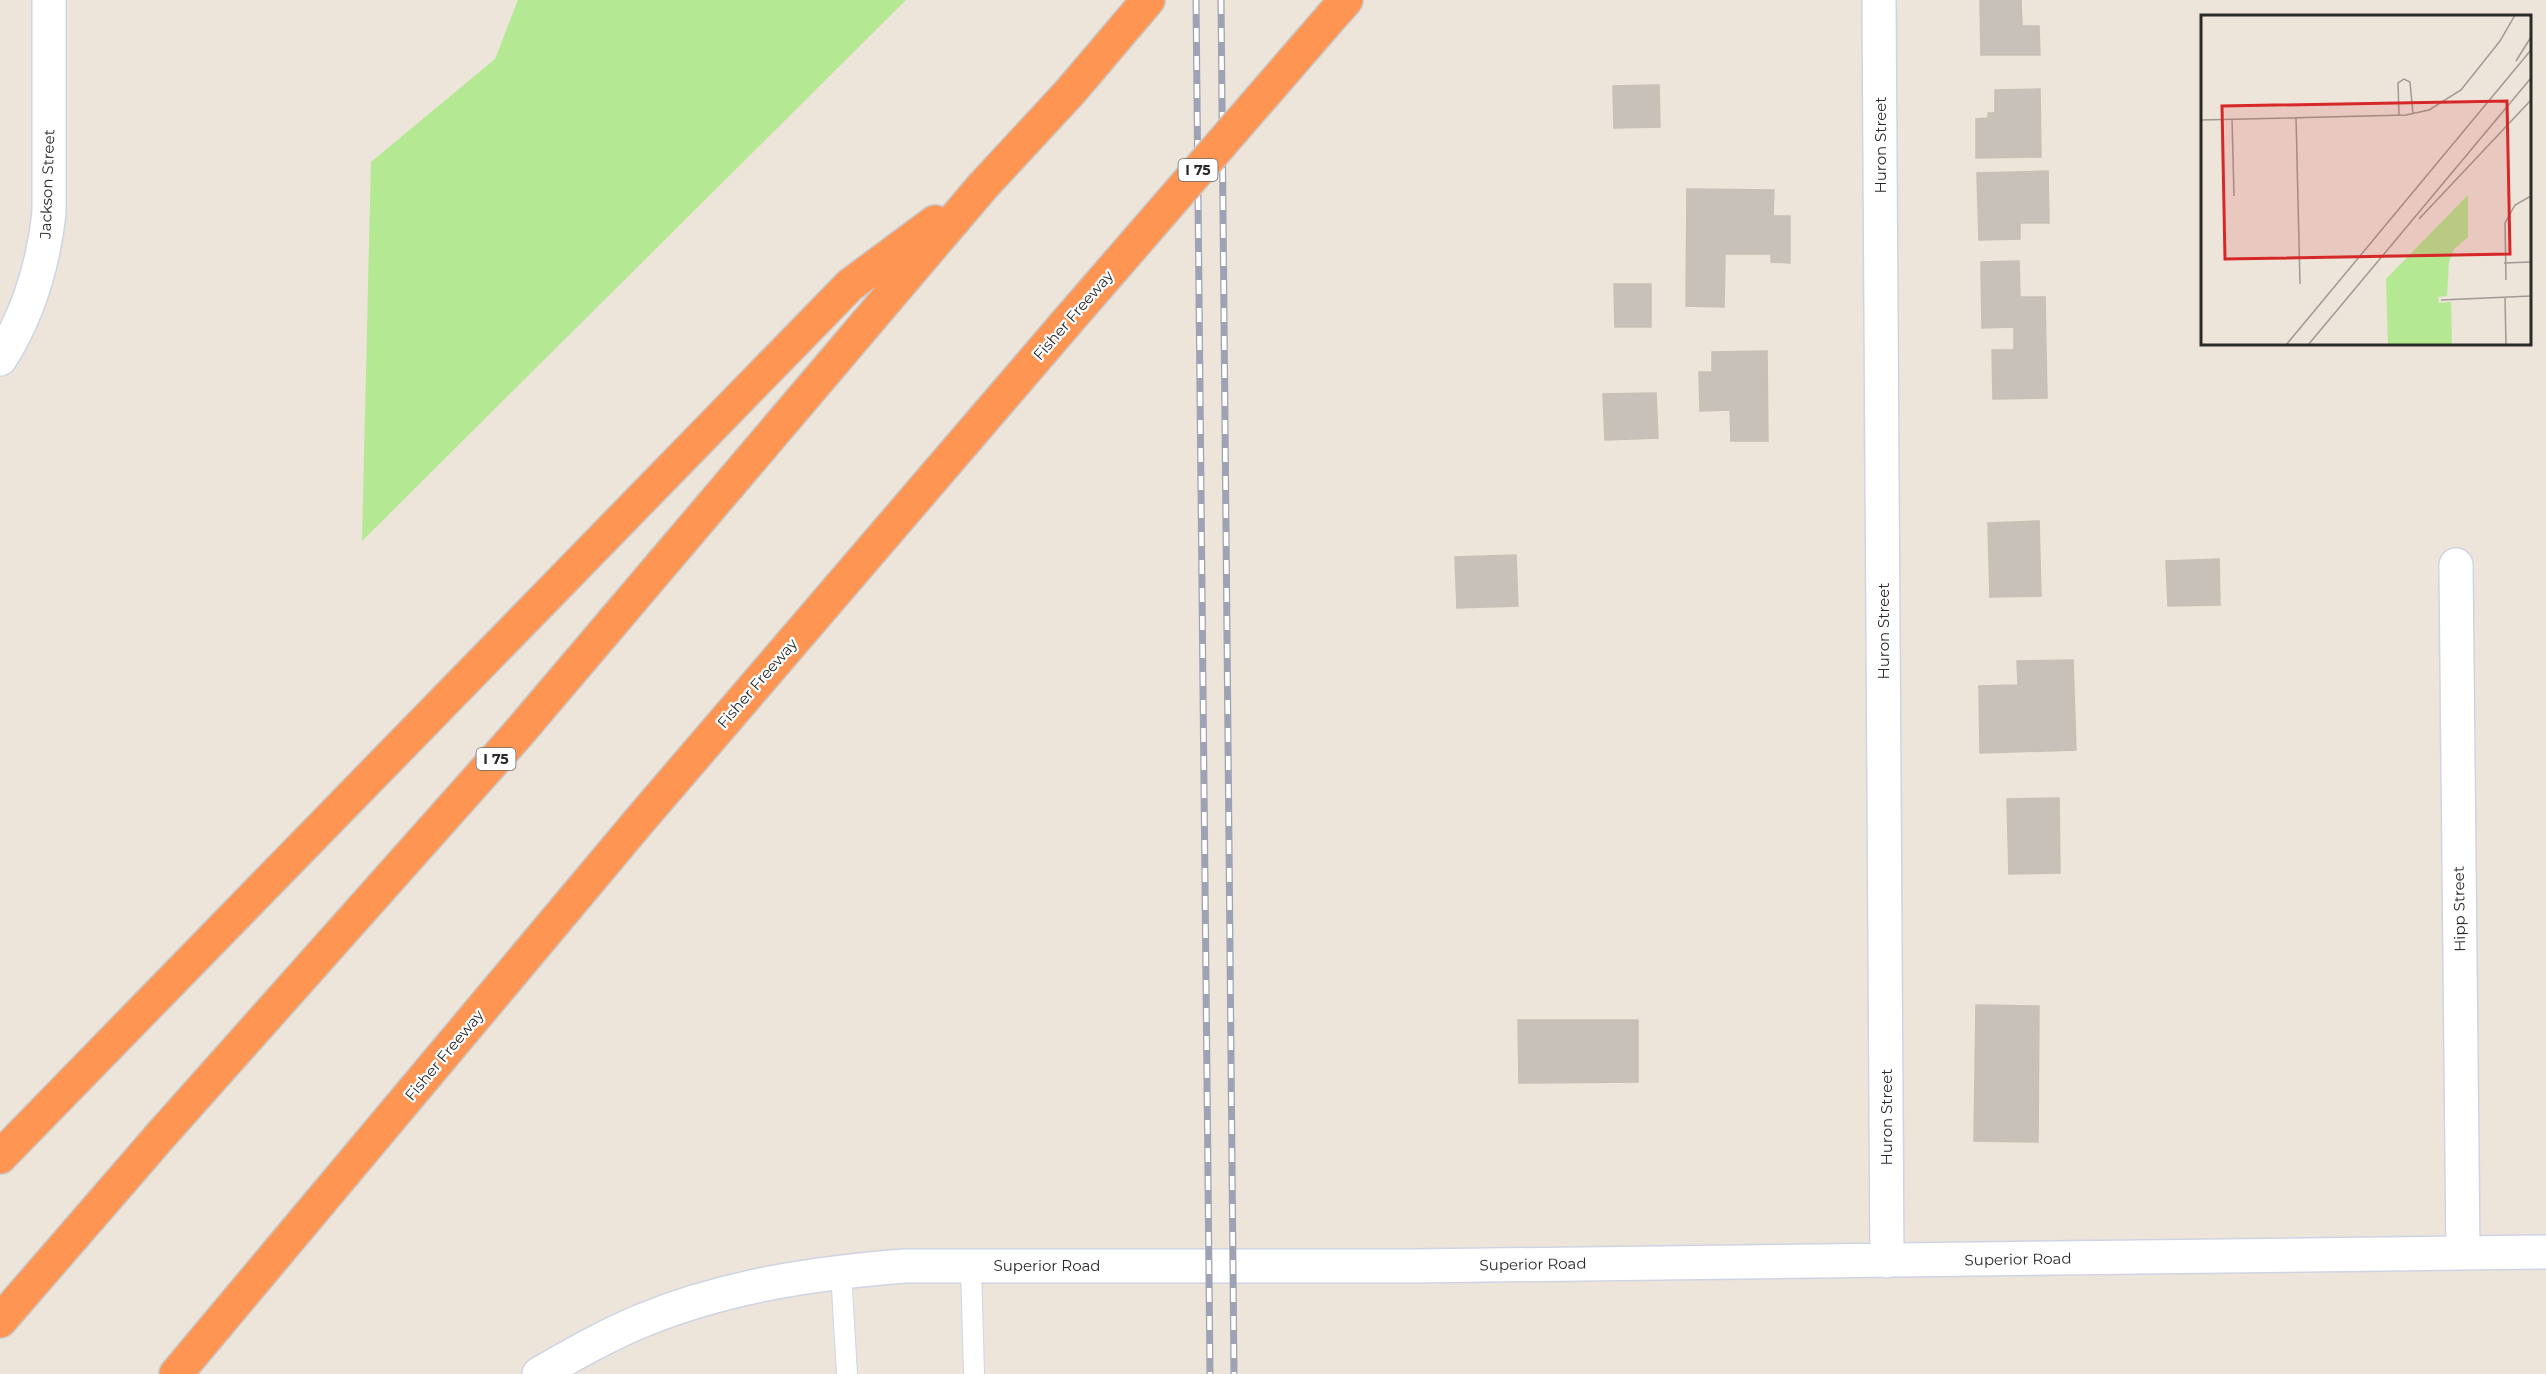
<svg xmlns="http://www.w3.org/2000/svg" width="2546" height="1374" viewBox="0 0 2546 1374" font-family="Montserrat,sans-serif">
	<rect width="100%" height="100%" fill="#ede4da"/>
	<path fill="#b4e892" d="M518,0h388l-544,541 9,-379 124,-103z"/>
	<path fill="#c8c1ba" stroke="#c8c0b4" stroke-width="1.5" d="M1980,0h41l1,26h17l1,29h-59z
		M1659,85l1,42 -46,1 -1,-42z
		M2040,89l1,68 -65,1v-39l12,-1v-5h7v-23z
		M2048,171l1,52h-29v16l-41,1 -2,-67z
		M1687,189l87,1 -1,26h17v47l-19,-1v-8h-46l-1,53 -38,-1z
		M2019,261l1,36h25l2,101 -54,1 -1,-49h22v-23l-32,1 -1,-66z
		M1614,284h37v43h-36z
		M1767,351l1,90h-37l-1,-31 -30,1 -1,-39h13v-20z
		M1656,393l2,45 -53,2 -2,-46z
		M2039,521l2,75 -51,1 -2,-74z
		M1516,555l2,51 -61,2 -2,-51z
		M2219,559l1,46 -52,1 -2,-45z
		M2073,660l3,90 -96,3 -1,-67 39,-1 -1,-24z
		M2059,798l1,75 -51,1 -2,-75z
		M1976,1005l63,1 -1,136 -64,-1z
		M1518,1020h120v62l-119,1z"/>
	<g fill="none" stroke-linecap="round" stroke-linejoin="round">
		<defs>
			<path id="lane" d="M971,1265l3,109
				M841,1271l6,103"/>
			<path id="street" d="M1879,0l8,1261
				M0,359c29,-45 43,-93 49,-146v-213
				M2456,565l7,688
				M539,1374c33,-19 66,-38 102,-53 84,-35 174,-48 264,-55h509l1132,-14"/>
			<path id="highway" d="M1331,17l15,-17
				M0,1157l850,-872 85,-63
				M0,1321l161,-186 355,-399 466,-549 88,-95 78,-92
				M176,1374l464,-554 426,-497"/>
		</defs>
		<use href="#lane" stroke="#cfd4e4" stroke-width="22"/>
		<use href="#street" stroke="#cfd4e4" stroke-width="36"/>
		<use href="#highway" stroke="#c8c8c8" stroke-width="36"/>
		<use href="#lane" stroke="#fff" stroke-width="20"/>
		<use href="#street" stroke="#fff" stroke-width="33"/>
		<use href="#highway" stroke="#ff9553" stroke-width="33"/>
		<defs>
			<path id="rail" d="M1196,0l14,1374
				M1221,0l13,1374"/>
		</defs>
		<use href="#rail" stroke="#9da2b5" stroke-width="7"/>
		<use href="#rail" stroke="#fff" stroke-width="4.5" stroke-dasharray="14" stroke-linecap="butt"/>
		<defs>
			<path id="highway-bridge" d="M1066,323l265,-306"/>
		</defs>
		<use href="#highway-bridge" stroke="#c8c8c8" stroke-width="36" stroke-linecap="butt"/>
		<use href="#highway-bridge" stroke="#ff9553" stroke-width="33"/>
	</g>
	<g text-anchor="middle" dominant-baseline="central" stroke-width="4.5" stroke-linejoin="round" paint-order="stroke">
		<g fill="#fff" stroke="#6a6a6a" stroke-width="1.5">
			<rect x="1178.5" y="159" width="39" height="22" rx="4.5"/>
			<rect x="476.5" y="748" width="39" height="22" rx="4.5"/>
		</g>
		<g font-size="14" font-weight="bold" fill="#2a2a2a">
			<text x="1198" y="170">I 75</text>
			<text x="496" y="759">I 75</text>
		</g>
		<g font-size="15" fill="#2a2a2a" stroke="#fff">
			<text transform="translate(1880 145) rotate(-90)">Huron Street</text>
			<text transform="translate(47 184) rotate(-88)">Jackson Street</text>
			<text transform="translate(1073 315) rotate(-49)">Fisher Freeway</text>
			<text transform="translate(1883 631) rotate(-90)">Huron Street</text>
			<text transform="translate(757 683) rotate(-49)">Fisher Freeway</text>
			<text transform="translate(2459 909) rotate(-91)">Hipp Street</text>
			<text transform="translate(444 1055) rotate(-50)">Fisher Freeway</text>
			<text transform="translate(1886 1117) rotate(-90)">Huron Street</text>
			<text transform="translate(2018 1259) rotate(-1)">Superior Road</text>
			<text transform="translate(1533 1264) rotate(-1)">Superior Road</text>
			<text x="1047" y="1265">Superior Road</text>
		</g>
	</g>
	<g transform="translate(2201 15)">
		<rect width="330" height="330" fill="#ede4da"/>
		<path d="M267,180v42l-14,12 -5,12 -2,35 -9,1 1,6 12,-1 1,43h-64l-2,-66z" fill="#b4e892"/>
		<path fill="none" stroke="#9f9a94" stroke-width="1.5" d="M315,46l15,-24M198,100l-1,-32 6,-4 6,3 3,32M95,102l4,167M31,104l2,77M0,105l205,-5 23,-5 32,-20 39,-49 15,-26M218,204l112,-119M303,248l27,-1M305,265l-1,-57 10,-18 16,-9M304,282l1,48M240,285l90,-4M85,330l245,-295M107,330l223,-267"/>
		<path fill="#d62828" fill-opacity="0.15" stroke="#d62828" stroke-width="3" d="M306,86l3,153 -285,5 -3,-153z"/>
		<rect width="330" height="330" fill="none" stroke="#2a2a2a" stroke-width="3"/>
	</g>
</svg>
